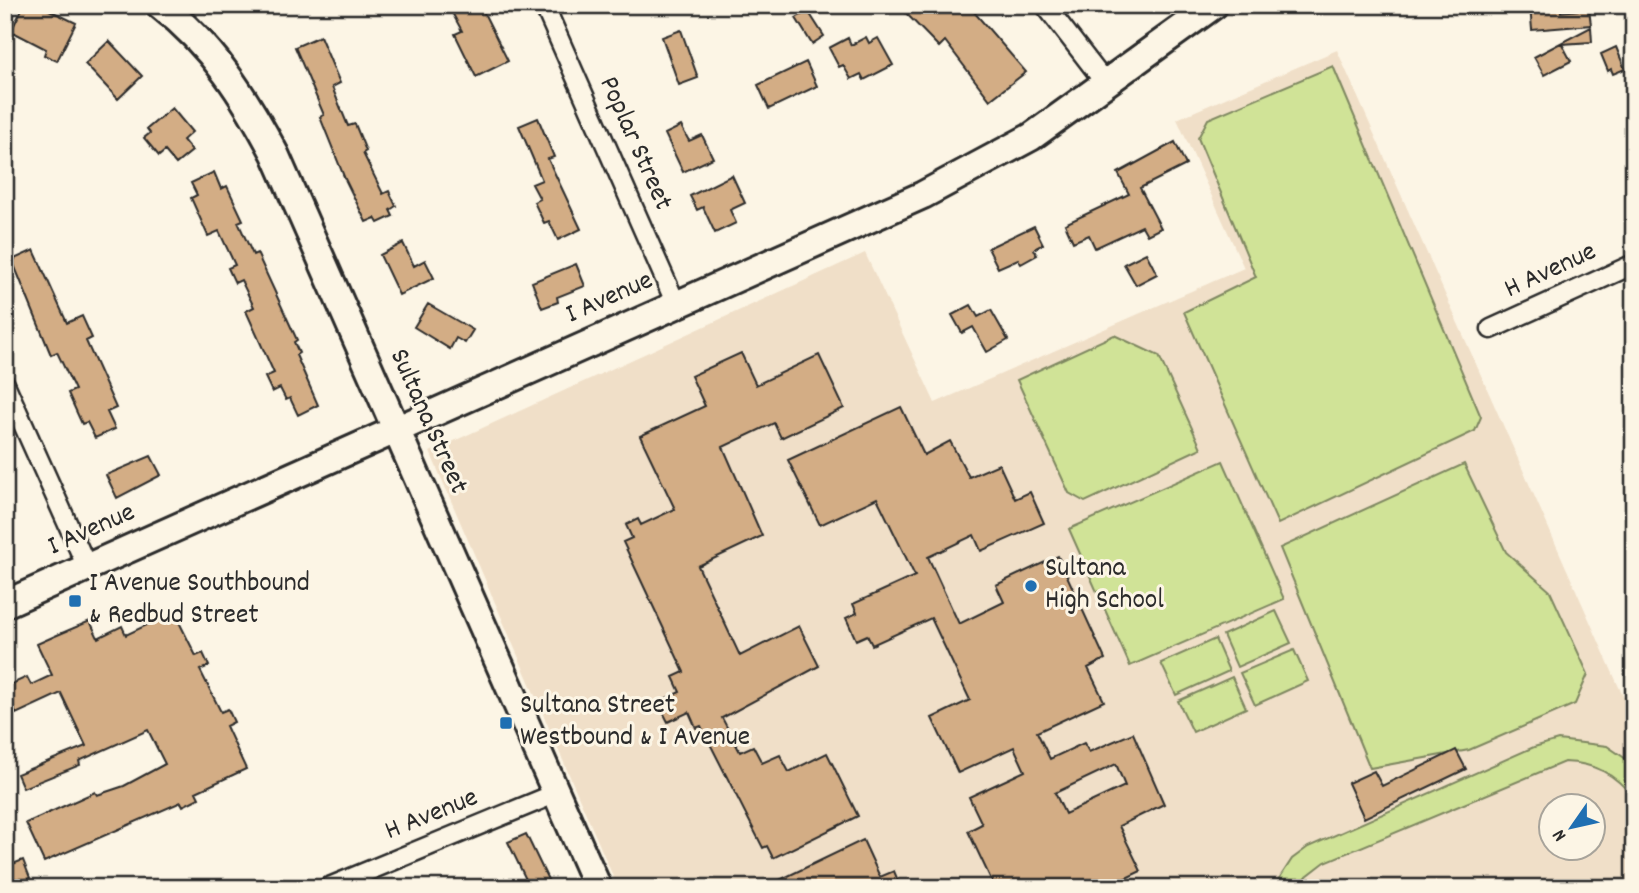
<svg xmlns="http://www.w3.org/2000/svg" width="1639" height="893" viewBox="0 0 1639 893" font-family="Dekko,sans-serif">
	<rect width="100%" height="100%" fill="#fcf5e5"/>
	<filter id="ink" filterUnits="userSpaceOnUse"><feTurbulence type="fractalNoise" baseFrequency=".0143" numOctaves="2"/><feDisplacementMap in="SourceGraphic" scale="14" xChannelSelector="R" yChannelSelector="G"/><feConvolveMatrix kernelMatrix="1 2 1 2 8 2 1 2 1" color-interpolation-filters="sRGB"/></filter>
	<g filter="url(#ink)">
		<path fill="#f0dfc8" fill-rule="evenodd" d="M1337,50l297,671v167h-1016l-188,-436 435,-199 70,150 309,-135 -67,-149zM1552,806h42v42h-42z"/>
		<path fill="#d0e397" stroke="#7e8761" stroke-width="2" d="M1333,66l148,351 -6,14 -197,93 -94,-212 72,-35 -58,-139 10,-19z
			M1114,335l45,21 42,92 -116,54 -16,-9 -52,-113z
			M1223,461l61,138 -154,67 -61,-137z
			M1464,464l42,88 44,39 38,83 -13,30 -106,46 -99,18 -90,-220z
			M1276,611l15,32 -54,24 -14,-32z
			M1215,639l14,32 -53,24 -15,-32z
			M1294,650l14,31 -53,24 -15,-32z
			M1232,677l14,31 -53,24 -15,-31z
			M1558,740l49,6 25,17 2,35c-19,-24 -39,-35 -70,-36l-239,100 -18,14 -8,12h-26l19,-29 16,-12 226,-100z"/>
		<path fill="#d3ad85" stroke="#2b2b2b" stroke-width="2" fill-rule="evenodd" d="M24,5h15l37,18 -19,38 -13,-6 2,-6 -35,-18z
			M448,5h32l28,56 -32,16 -21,-43 7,-3z
			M898,5h70l58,67 -36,28 -45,-59 -6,6z
			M1530,5h30l1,7 28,-3 2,16 -59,5z
			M808,11l16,25 -12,8 -16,-26z
			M1591,27l1,15 -30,2 9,17 -27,14 -10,-18z
			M681,30l17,48 -19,7 -17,-48z
			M320,36l20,47 -8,4 16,39 7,-2 11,27 -3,2 20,41 6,-3 7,15 -6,4 3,6 -15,7 -3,-5 -9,4 -21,-43 -25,-62 4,-2 -29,-68z
			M866,37l3,6 9,-5 15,27 -29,15 -3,-6 -10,5 -8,-14 -4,2 -10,-19 19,-10 3,7z
			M109,41l33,35 -24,23 -33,-35z
			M1616,47l9,22 -12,5 -2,-5 -3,2 -7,-17z
			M806,62l11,24 -48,23 -11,-24z
			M172,108l20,24 -9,8 9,11 -16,13 -11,-13 -6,5 -15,-18 6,-5 -3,-4z
			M538,118l16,39 -6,2 33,70 -23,11 -9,-19 -5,2 -10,-21 6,-3 -8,-15 10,-4 -23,-54z
			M681,126l8,15 13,-6 11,23 -30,14 -18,-38z
			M1175,142l11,23 -46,23 21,40 -14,7 -5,-9 -47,22 -6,-13 -16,7 -8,-18 64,-30 -11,-21z
			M214,172l7,17 6,-3 16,34 -5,2 15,33 4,-2 40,87 -3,2 5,11 -3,2 22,50 -20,10 -8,-17 -4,2 -6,-12 -8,4 -7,-15 9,-4 -28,-62 8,-4 -13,-27 -6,3 -7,-15 7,-3 -16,-34 -11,5 -17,-38 6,-3 -6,-12z
			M732,175l13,28 -15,7 6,13 -21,10 -12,-26 -6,3 -7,-14z
			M1034,226l9,18 -9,5 3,6 -16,9 -3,-5 -20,9 -10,-20z
			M403,243l11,23 11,-6 9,18 -35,17 -19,-40z
			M34,250l33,73 15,-7 10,22 -6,3 30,67 -9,4 8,17 -20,9 -8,-16 -5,2 -14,-31 7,-3 -18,-38 -6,3 -39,-95z
			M1146,253l11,21 -21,11 -12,-21z
			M576,264l9,22 -28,11 1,5 -16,6 -10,-26z
			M428,304l45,26 -8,13 -9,-5 -6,11 -36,-22z
			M971,305l7,12 13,-7 17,30 -21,12 -14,-25 -11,6 -10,-18z
			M741,353l15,32 63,-30 25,53 -63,30 -7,-15 -51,24 39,89 -64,30 42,90 59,-30 20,40 -97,52 18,34 13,-6 9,17 18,-8 9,17 38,-19 31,63 -85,42 -6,-12 -4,2 -62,-122 -5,2 -7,-16 -21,10 -10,-20 22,-10 -7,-15 11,-5 -61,-130 9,-4 -6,-13 12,-6 3,6 34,-16 -35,-73 65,-30 -14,-30z
			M901,407l23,48 26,-14 19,36 30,-13 16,35 15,-7 14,31 -63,28 -7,-16 -46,22 31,67 45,-22 -8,-17 62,-29 47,103 -17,9 16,33 -67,31 13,27 34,-16 5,9 44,-19 31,71 -45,22 22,45 -36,17h-110l-27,-57 14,-7 -13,-27 56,-26 -11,-24 -56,26 -26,-55 38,-18 -39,-82 -59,27 -5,-10 -11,5 -10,-22 11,-5 -4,-9 62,-28 -38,-78 -57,27 -32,-65zM1116,764l9,22 -60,28 -10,-21z
			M151,456l10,19 -44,23 -11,-23z
			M174,612l22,44 7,-3 6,13 -9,4 21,42 7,-3 6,13 -8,4 20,43 -50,23 3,6 -16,8 -2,-4 -137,60 -18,-39 69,-31 2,3 27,-9 41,-22 -17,-34 -69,31 1,4 -57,23 -6,-14 69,-28 -25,-53 -45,21 -11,-27 22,-10 4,8 21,-10 -15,-31 18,-8 35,-15 8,17 24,-12 4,9z
			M1456,750l10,19 -102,49 -16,-35 26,-12 8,15z
			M526,834l26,54h-22l-22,-46z
			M863,840l17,37 14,-6 7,17h-138z
			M23,860l7,18 -25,10v-21z"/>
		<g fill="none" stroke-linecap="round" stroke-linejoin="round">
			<defs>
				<path id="street" d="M544,5l132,299
					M1045,5l61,79
					M1491,329l143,-65
					M5,384l82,183
					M327,888l230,-95"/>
				<path id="secondary" d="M160,5c52,40 85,92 115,149l323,734
					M5,604l918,-409 108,-58 183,-132"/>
			</defs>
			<use href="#street" stroke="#2b2b2b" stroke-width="23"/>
			<use href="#secondary" stroke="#2b2b2b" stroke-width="32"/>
			<use href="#street" stroke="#fcf5e5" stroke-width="18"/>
			<use href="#secondary" stroke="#fcf5e5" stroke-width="26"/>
		</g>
	</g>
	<g fill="#1f6fb2" stroke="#fcf5e5" stroke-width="2.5">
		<circle cx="1031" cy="586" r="7"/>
		<rect x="68" y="594" width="14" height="14" rx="3.5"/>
		<rect x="499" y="716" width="14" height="14" rx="3.5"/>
	</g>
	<g text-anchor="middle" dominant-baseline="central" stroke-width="6" stroke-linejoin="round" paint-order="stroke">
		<g font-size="28" fill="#2b2b2b" stroke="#fcf5e5">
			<text transform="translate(634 144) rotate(66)">Poplar Street</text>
			<text transform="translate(1551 272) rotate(-25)">H Avenue</text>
			<text transform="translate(610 299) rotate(-24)">I Avenue</text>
			<text transform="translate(427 422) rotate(66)">Sultana Street</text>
			<text transform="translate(92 531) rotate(-24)">I Avenue</text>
			<text transform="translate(432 816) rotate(-22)">H Avenue</text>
		</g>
		<g font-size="28" fill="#2b2b2b" stroke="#fcf5e5" text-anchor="start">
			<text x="1045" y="570">Sultana<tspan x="1045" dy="32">High School</tspan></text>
			<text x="89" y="585">I Avenue Southbound<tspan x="89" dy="32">&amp; Redbud Street</tspan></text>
			<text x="520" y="707">Sultana Street<tspan x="520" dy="32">Westbound &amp; I Avenue</tspan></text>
		</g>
	</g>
	<rect width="1639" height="893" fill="none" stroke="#fcf5e5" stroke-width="28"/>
	<rect x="14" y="14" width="1611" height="865" fill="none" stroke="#2b2b2b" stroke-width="2.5" filter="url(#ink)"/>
	<g transform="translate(1572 827) rotate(236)"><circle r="33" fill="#fcf5e5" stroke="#a8a49b" stroke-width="2"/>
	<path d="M0-5L12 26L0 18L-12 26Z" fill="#1f6fb2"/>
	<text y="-10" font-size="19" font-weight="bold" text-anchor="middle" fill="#2b2b2b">N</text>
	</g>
</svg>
